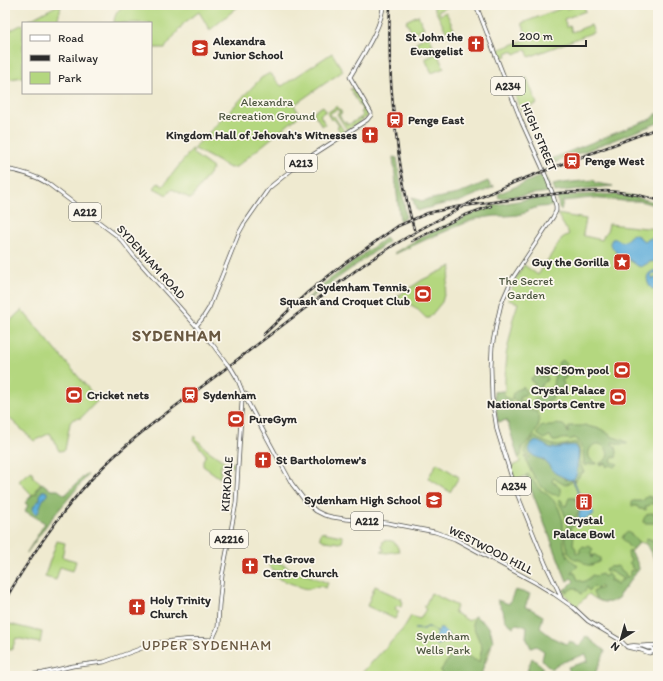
<svg xmlns="http://www.w3.org/2000/svg" width="663" height="681" viewBox="0 0 663 681" font-family="Itim,sans-serif">
	<rect width="100%" height="100%" fill="#fbf7ec"/>
	<filter id="ink" filterUnits="userSpaceOnUse"><feTurbulence type="fractalNoise" baseFrequency=".025" numOctaves="2"/><feDisplacementMap in="SourceGraphic" scale="8" xChannelSelector="R" yChannelSelector="G"/><feConvolveMatrix kernelMatrix="1 2 1 2 8 2 1 2 1" color-interpolation-filters="sRGB"/></filter>
	<filter id="wash" filterUnits="userSpaceOnUse"><feTurbulence type="fractalNoise" baseFrequency=".012" numOctaves="4" result="noise"/><feDisplacementMap in="SourceGraphic" scale="16" xChannelSelector="R" yChannelSelector="G"/><feGaussianBlur stdDeviation="0.9" result="paint"/><feColorMatrix in="noise" values="0 0 0 0 0 0 0 0 0 0 0 0 0 0 0 0 0 1.4 0 .05"/><feComposite in="paint" operator="in"/></filter>
	<g filter="url(#wash)">
		<rect width="100%" height="100%" fill="#efead0"/>
		<path fill="#b4d77f" stroke="#708155" d="M58,5l3,1 -4,17h-33z
			M124,5h116l-30,25 -11,-18 -15,11 -19,25h-14v-25h-37c0,-8 4,-13 10,-18z
			M453,5l-15,6 2,4 6,-3 10,22 -7,3 -15,-29 -2,-2z
			M578,5h5l3,6 -22,8 3,8 3,-1 2,6 19,-7 3,7 -65,25 -3,-8 -11,5 -1,-2h-2l-1,-1 -5,2 1,3 -7,2 -3,-8 31,-11 -6,-16 43,-16 1,2z
			M418,15l6,13 -12,5 -6,-12z
			M23,24v53l-13,2 -5,-2v-44z
			M429,35l5,13 -13,6 -5,-12z
			M332,53l11,18 -49,34 6,10 -64,52 -6,1 -35,-19v-2l66,-69 9,-5 10,12 2,1z
			M437,53l7,15 -12,5 -7,-14z
			M527,78l10,26 -16,6 -10,-26z
			M353,88l15,25 -1,4 -5,3 -2,-2 3,-3 -2,-3 2,-1 -13,-22z
			M323,106l3,5 -6,4 5,9 -3,2 -9,-14z
			M337,106l5,7 -3,2 5,7h2l2,3 12,-7 1,3 -14,9 -10,-16 3,-1 -3,-4 -8,5 3,4 2,-2 10,15 -6,4 -1,-2 3,-2 -3,-4 2,-1 -5,-7 -3,1 -4,-7z
			M192,149l2,1 -2,3 21,15 -22,31 -19,-10 -5,6 -13,-7 4,-5 5,3z
			M557,214l29,5 -3,15 1,2 18,4 2,-5 3,-3 2,-8 27,3 22,2v336l-12,-21 -6,-2 -9,10 7,12 1,5 -20,26 1,2c-11,8 -21,6 -31,-3l-13,13 -14,-16 3,-2 2,-1 7,-7 -3,-3 -4,3 -41,-105 -12,4 -1,-7 -3,-6 10,-5 -13,-42 -9,2 -4,-30 11,-1v-14l2,-21 -1,-1 7,-32 -1,-1 6,-19 -10,-3 7,-20 9,-15 14,10 24,-37 7,-4z
			M452,266l-10,36 -13,16h-3l-10,-10 -18,-11v-1l24,-16z
			M22,310l76,90 -17,18 -8,1 -3,4 -5,27 -6,1 -9,-18 -16,8 -29,-27v-87l12,-13z
			M194,436l12,13 19,13 9,1v4l-13,-2 -1,13 -17,-12v-6l3,-5 -13,-16z
			M437,463l22,14 -9,15 -22,-14z
			M32,471l1,6 8,6 -5,6 1,4 -5,2 -13,-14 4,-4z
			M321,532l21,4 1,2 -1,4 -2,1 -15,-2 -4,-2 -1,-1z
			M57,541l8,2 -3,14 14,4 -3,10 -13,-4 -4,13 -11,-3 1,-5z
			M383,541c10,-2 13,1 16,10l-12,2 -6,-1 3,-2v-1l-2,-1z
			M273,559l16,9 39,15 -2,5 -6,-2 -12,3 -5,-1 -32,-12 1,-1 10,1 1,-1v-1l-11,-5 -4,-4z
			M375,586l5,2v1l22,10 -1,2 2,1 -2,5 -4,-2 -2,4 4,2 -4,8 -28,-13z
			M431,593l26,13 -3,6 15,9 5,-5c5,3 11,7 15,12 9,12 -4,36 -10,48h-120l44,-47 8,-13 9,3 6,-10 -2,-1z
			M5,623l37,9 -2,11 -24,-5 -4,12 -7,-1z"/>
		<path fill="#8fb86e" stroke="#5d724c" d="M657,113l1,2v8l-107,41v1l-5,2 -3,-5 110,-44z
			M393,157l4,1 9,59 -6,4z
			M543,175l5,8 2,9 -51,6 -1,-4z
			M594,180l2,3 17,3 -41,4 -17,2 -2,-7 9,-2z
			M488,181l3,6 3,-1v1l-33,14 -22,4 -22,6 -5,-14 9,4 37,-7z
			M596,194l32,1 30,8v3l-18,-5h-16l-33,-3 -28,3 -2,9 -2,-2 -2,-12z
			M551,197l3,9 -15,1 -11,3 -3,3 -8,2 -11,1h-11l-20,3 -48,20 -32,15 -1,-1 31,-18 47,-21 24,-9 27,-5z
			M385,238l3,4 -85,61 19,-18z
			M561,360l4,2 2,2 -2,2 2,3 -1,2h-3l1,1 4,2 -3,5h-2l-1,1 2,4 -6,8h-4l-2,4 1,3 -1,1h-5v2l-1,3c-6,0 -7,2 -13,-2v-3c3,-1 6,-2 9,-5v-2l-8,-3 -1,-2 2,-4 -3,-2 -1,-4 6,-3 4,2 5,-2 2,4 -9,9 3,2 1,-1h5l2,-1h1c4,-3 1,-7 4,-11l-2,-3 -4,-1 -1,-2v-2l2,-1 2,1 1,3 2,-1v-2h2l4,2v-3l-2,-2 -1,-3z
			M523,386l4,8 -2,2 -1,-1 -4,1v5l1,1 3,-2 6,5v5l7,2c1,3 2,7 2,10 0,8 -11,21 -17,25v2l-1,7 -3,1 -11,-37 -9,2 -4,-30 9,-1 2,6 4,2 2,3v2l2,2 4,-5 -3,-2 -2,1c-1,-7 4,-11 10,-12z
			M555,424c9,1 10,0 13,9l1,-1 -1,-3 2,-3h11l4,-1 6,2 10,2 12,8 12,4 3,2 -1,1h-8l-6,-2 -1,1v1l4,3 1,5 -1,6 -3,-1 -2,4 1,1 6,2 -3,3 -6,-2 -2,2 -1,-1v-3l-6,2v-2c19,-7 -2,-29 -10,-14 -4,7 1,13 7,14v1c-4,0 -8,-1 -11,2l-2,-1 -1,-15 -5,-10 -4,-2 -4,2c-9,-4 -9,2 -17,1l-3,-5h-1l-5,3 -7,-5 5,-9 4,2 2,-1h6z
			M535,437c10,5 17,10 29,8 5,-1 9,-3 13,-2 5,9 1,21 7,29l-4,2 -1,3 -3,3 -1,2 -2,-4 -33,-21c6,5 14,10 19,16 3,3 3,5 7,7l3,-2h1l2,4 -7,3 -7,-4 -4,-3 -2,2 1,3h2l4,3 1,3v2l1,2 -3,3 -4,-2 -1,1c-2,-2 -4,-2 -6,-4 -9,-6 -19,-23 -22,-35l4,2 1,-1 -5,-4v-5l8,-10z
			M86,474l2,1 -40,48 -22,31 19,-31 -20,-12 3,-6 -3,-2 7,-8 5,-2 -1,-3 6,-7 9,7h7l7,5z
			M528,474l11,15 7,4 9,9 4,7 4,12 1,26 4,10 10,9 -6,5v2h3l3,7 5,2 7,-4 2,-3 4,1 6,-2 2,3 4,-3 3,4 -1,3h1l2,-1 1,3 2,-2 1,1 -1,3h2l3,-5h2v-1l-11,-7 -6,-1 -1,-2c3,-2 6,-3 9,-2l3,-1 3,2 1,2 3,2 2,3v2h2l2,-2v-4l1,-1 3,1 1,-1 -4,-3 1,-2 -3,-2 2,-4 -2,-1 -1,-5 1,-2 2,1 7,12 1,5 -20,26 1,2c-3,2 -5,4 -9,5 -7,1 -17,-2 -18,-10l3,-2 6,-2 -2,-2 -3,3 -3,-3 -5,5 -2,-4 -3,5 -3,2 -5,-6h-3l-6,4 -2,-1v-2l2,-1 7,-7 -3,-3 -4,3 -41,-105v-1z
			M648,496l2,1h2l1,4 4,-2 -1,-1h2v5h-1l-1,2 -5,-2 -1,2 -5,2 1,1v2l-3,-1h-4l-2,-3h-5v-3l1,-2h9z
			M569,498h6l5,10 -1,4 -2,1v3l-2,3v6l-4,2 -1,1 4,6 -1,10 3,5v4h4v-4l3,-3 3,1 3,-1 4,3 -2,4 1,5 1,-3h2l5,3v3c-18,11 -13,-3 -25,-1l-7,-8 -3,-16 2,-11 -1,-7 -3,-8 -5,-9 2,-1 2,1 1,4 3,1z
			M658,512v10l-4,1h-9l-2,-1c1,-7 7,-11 12,-8z
			M627,532c4,2 9,5 10,10l2,1 -6,6 -4,-2 -7,-9 3,-5z
			M647,538l8,3 3,10v14l-12,-21v-4z
			M515,590l15,4 -5,13 6,2 12,7 -3,12 13,10 13,6 4,-3 9,6 7,-11 19,15 -11,25h-22l-3,-6 -1,-3 20,-6 -2,-7 -23,8 -12,7 -9,-9 2,-9 -8,-5 -5,2 -5,-11 1,-10 -10,-3 -4,3 -8,-7 -2,-10 -6,-10 12,4z
			M475,616l14,11 4,14 -6,12 -6,23h-37l-4,-5 13,-18c10,-1 17,5 26,9l3,-14 -10,-25z
			M532,658l11,9 -5,9h-12l2,-8z"/>
		<path fill="#60aeda" stroke="#466c82" d="M633,234l5,2 6,5 5,-2 9,-4v26l-8,1 -9,5 -3,-1 -10,-7 -10,-4 -8,-11v-1l2,-4c6,-1 6,2 10,3 3,0 8,-6 11,-8z
			M658,270v3h-3l-1,1h-2l-1,2 2,3 5,-3v11l-2,2h-4c-4,-3 -8,-14 -1,-17 2,-2 5,-1 7,-2z
			M533,442c7,-2 11,4 18,6 9,1 17,-4 25,-2 5,8 1,13 1,22 0,2 0,7 -2,9 0,1 -1,1 -2,2l7,17 6,-1h3l2,13 3,5 -1,2 -11,5 -3,-1v-5l2,-4 -4,-12 2,-2 -7,-17 -3,1c-5,-3 -11,-5 -14,-7 -5,-4 -7,-11 -13,-14 -6,-2 -6,-1 -12,-6l-1,-6z
			M42,491h3l2,1v3c-7,6 -6,13 -10,19 -8,-4 -2,-11 3,-14v-4z
			M427,627l-4,3 -9,-1h9l5,-2 10,5 2,-5 8,7 2,6 -12,5 -3,-1v-7l3,-5 -9,-5z"/>
	</g>
	<g filter="url(#ink)">
		<g fill="none" stroke-linecap="round" stroke-linejoin="round">
			<defs>
				<path id="primary" d="M476,5l46,118 20,44 10,25 4,14v5l-3,6 -41,62 -11,25 -5,22 -4,21 -1,20 1,31 5,32 14,45 5,16 30,74 12,25 3,8
					M5,169c14,2 29,6 42,14l69,52 7,7 10,13 80,90 14,19
					M196,326l6,-7 7,-11 30,-75 5,-9 25,-36 26,-21 13,-9 59,-38 4,-5v-2l-21,-36c10,-18 33,-51 33,-72
					M231,368l6,10 6,15 4,2v2l-1,2
					M246,399l46,85 14,18 10,9 8,4 8,2 13,2 43,4 47,9 20,7 81,44 18,11 20,14 14,13 32,19 7,7 4,1 10,2 8,3 9,-3
					M643,646l5,2h4l1,2v2
					M627,647c5,-3 9,-1 14,-1 5,0 11,-1 17,-1
					M18,676l25,-3 30,-7 31,-4 49,-18c20,-4 39,-6 59,-4l6,-13 1,-21 3,-30 9,-46 5,-27 6,-103 -1,-4 2,-3"/>
			</defs>
			<use href="#primary" stroke="#484844" stroke-width="4.5"/>
			<use href="#primary" stroke="#fff" stroke-width="3"/>
			<defs>
				<path id="rail" d="M390,5c-2,46 1,92 7,137 4,30 9,59 17,87
					M412,241l51,-25 28,-10
					M263,335l45,-43 37,-29 53,-37 30,-13 28,-6 105,-14 45,-2 12,1 20,3 20,5
					M5,600c28,-48 59,-94 98,-133 33,-33 72,-60 109,-88 51,-39 102,-78 154,-116l28,-18 25,-15 60,-32 36,-16 143,-54"/>
			</defs>
			<use href="#rail" stroke="#2b2b2b" stroke-width="2.5"/>
			<use href="#rail" stroke="#fbf7ec" stroke-width="1" stroke-dasharray="3" stroke-linecap="butt"/>
			<defs>
				<path id="primary-bridge" d="M227,364l4,4"/>
			</defs>
			<use href="#primary-bridge" stroke="#484844" stroke-width="4.5" stroke-linecap="butt"/>
			<use href="#primary-bridge" stroke="#fff" stroke-width="3"/>
		</g>
	</g>
	<defs>
		<symbol id="church-square" viewBox="-11 -11 22 22"><rect x="-9" y="-9" width="18" height="18" rx="4" fill="#c8321e" stroke="#fbf7ec"/><path d="M-1.2-6h2.4v3.5h3.3v2.4h-3.3V6h-2.4V-.1h-3.3v-2.4h3.3Z" fill="#fff"/></symbol>
		<symbol id="school-square" viewBox="-11 -11 22 22"><rect x="-9" y="-9" width="18" height="18" rx="4" fill="#c8321e" stroke="#fbf7ec"/><path d="M0-5L7-2L0 1L-7-2ZM-4 1L0 2.5L4 1V4Q0 6-4 4Z" fill="#fff"/></symbol>
		<symbol id="station-square" viewBox="-11 -11 22 22"><rect x="-9" y="-9" width="18" height="18" rx="4" fill="#c8321e" stroke="#fbf7ec"/><path d="M-3-6H3Q5-6 5-4V2Q5 4 3 4L4.5 6H3L1.5 4h-3L-3 6H-4.5L-3 4Q-5 4-5 2V-4Q-5-6-3-6ZM-3.5-4v3h7v-3ZM-3.5 1v1.5H-2V1ZM2 1v1.5H3.5V1Z" fill="#fff"/></symbol>
		<symbol id="sight-square" viewBox="-11 -11 22 22"><rect x="-9" y="-9" width="18" height="18" rx="4" fill="#c8321e" stroke="#fbf7ec"/><path d="M0-6L1.8-2.2L6-1.7L2.9 1.2L3.7 5.4L0 3.3L-3.7 5.4L-2.9 1.2L-6-1.7L-1.8-2.2Z" fill="#fff"/></symbol>
		<symbol id="stadium-square" viewBox="-11 -11 22 22"><rect x="-9" y="-9" width="18" height="18" rx="4" fill="#c8321e" stroke="#fbf7ec"/><path d="M0-5a6.5 5 0 1 0 0 10a6.5 5 0 1 0 0-10ZM-3.5-1.8h7v3.6h-7Z" fill="#fff"/></symbol>
		<symbol id="building-square" viewBox="-11 -11 22 22"><rect x="-9" y="-9" width="18" height="18" rx="4" fill="#c8321e" stroke="#fbf7ec"/><path d="M-4-6H4V6H1V3H-1V6H-4ZM-2.5-4.3h1.7v1.8h-1.7ZM.8-4.3h1.7v1.8H.8ZM-2.5-1h1.7V.8h-1.7ZM.8-1h1.7V.8H.8Z" fill="#fff"/></symbol>
	</defs>
	<g fill-rule="evenodd">
		<use href="#church-square" x="466" y="34" width="20" height="20"/>
		<use href="#school-square" x="190" y="38" width="20" height="20"/>
		<use href="#station-square" x="385" y="110" width="20" height="20"/>
		<use href="#church-square" x="360" y="125" width="20" height="20"/>
		<use href="#station-square" x="562" y="151" width="20" height="20"/>
		<use href="#sight-square" x="612" y="252" width="20" height="20"/>
		<use href="#stadium-square" x="413" y="284" width="20" height="20"/>
		<use href="#stadium-square" x="612" y="360" width="20" height="20"/>
		<use href="#stadium-square" x="64" y="385" width="20" height="20"/>
		<use href="#station-square" x="180" y="385" width="20" height="20"/>
		<use href="#stadium-square" x="608" y="387" width="20" height="20"/>
		<use href="#stadium-square" x="226" y="409" width="20" height="20"/>
		<use href="#church-square" x="253" y="450" width="20" height="20"/>
		<use href="#school-square" x="424" y="490" width="20" height="20"/>
		<use href="#building-square" x="574" y="492" width="20" height="20"/>
		<use href="#church-square" x="240" y="556" width="20" height="20"/>
		<use href="#church-square" x="127" y="597" width="20" height="20"/>
	</g>
	<g text-anchor="middle" dominant-baseline="central" stroke-width="3.5" stroke-linejoin="round" paint-order="stroke">
		<g fill="#fbf7ec" stroke="#696865" stroke-width="1">
			<rect x="491" y="77" width="34" height="18" rx="3"/>
			<rect x="285" y="154" width="32" height="18" rx="3"/>
			<rect x="69" y="203" width="32" height="18" rx="3"/>
			<rect x="497" y="477" width="34" height="18" rx="3"/>
			<rect x="351" y="512" width="32" height="18" rx="3"/>
			<rect x="210" y="530" width="38" height="18" rx="3"/>
		</g>
		<g font-size="11" font-weight="bold" fill="#2b2b2b">
			<text x="508" y="86">A234</text>
			<text x="301" y="163">A213</text>
			<text x="85" y="212">A212</text>
			<text x="514" y="486">A234</text>
			<text x="367" y="521">A212</text>
			<text x="229" y="539">A2216</text>
		</g>
		<g font-size="12" font-weight="bold" fill="#2b2b2b" stroke="#fbf7ec" text-anchor="start">
			<text x="463" y="37" text-anchor="end">St John the<tspan x="463" dy="14">Evangelist</tspan></text>
			<text x="213" y="41">Alexandra<tspan x="213" dy="14">Junior School</tspan></text>
			<text x="408" y="120">Penge East</text>
			<text x="357" y="135" text-anchor="end">Kingdom Hall of Jehovah's Witnesses</text>
			<text x="585" y="161">Penge West</text>
			<text x="609" y="262" text-anchor="end">Guy the Gorilla</text>
			<text x="410" y="287" text-anchor="end">Sydenham Tennis,<tspan x="410" dy="14">Squash and Croquet Club</tspan></text>
			<text x="609" y="370" text-anchor="end">NSC 50m pool</text>
			<text x="605" y="390" text-anchor="end">Crystal Palace<tspan x="605" dy="14">National Sports Centre</tspan></text>
			<text x="87" y="395">Cricket nets</text>
			<text x="203" y="395">Sydenham</text>
			<text x="249" y="419">PureGym</text>
			<text x="276" y="460">St Bartholomew's</text>
			<text x="421" y="500" text-anchor="end">Sydenham High School</text>
			<text x="584" y="520" text-anchor="middle">Crystal<tspan x="584" dy="14">Palace Bowl</tspan></text>
			<text x="263" y="559">The Grove<tspan x="263" dy="14">Centre Church</tspan></text>
			<text x="150" y="600">Holy Trinity<tspan x="150" dy="14">Church</tspan></text>
		</g>
		<g font-size="12" fill="#4d5640" stroke="#fbf7ec">
			<text x="267" y="102">Alexandra<tspan x="267" dy="14">Recreation Ground</tspan></text>
			<text x="526" y="281">The Secret<tspan x="526" dy="14">Garden</tspan></text>
			<text x="443" y="636">Sydenham<tspan x="443" dy="14">Wells Park</tspan></text>
		</g>
		<g font-size="12" fill="#2b2b2b" stroke="#fbf7ec">
			<text transform="translate(539 137) rotate(67)">HIGH STREET</text>
			<text transform="translate(151 262) rotate(48)">SYDENHAM ROAD</text>
			<text transform="translate(227 484) rotate(-86)">KIRKDALE</text>
			<text transform="translate(491 550) rotate(27)">WESTWOOD HILL</text>
		</g>
		<g font-size="14" letter-spacing="1" fill="#695841" stroke="#fbf7ec">
			<text x="207" y="645">UPPER SYDENHAM</text>
		</g>
		<g font-size="16" font-weight="bold" letter-spacing="1" fill="#695841" stroke="#fbf7ec">
			<text x="177" y="335">SYDENHAM</text>
		</g>
	</g>
	<rect width="663" height="681" fill="none" stroke="#fbf7ec" stroke-width="20"/>
	<rect x="22" y="22" width="130" height="72" fill="#fbf7ec" stroke="#a8a59f"/>
	<rect x="30" y="35" width="20" height="6" fill="#ffffff" stroke="#a8a59f"/>
	<text x="58" y="42" font-size="12" fill="#2b2b2b">Road</text>
	<rect x="30" y="55" width="20" height="6" fill="#2b2b2b" stroke="#a8a59f"/>
	<text x="58" y="62" font-size="12" fill="#2b2b2b">Railway</text>
	<rect x="30" y="72" width="20" height="12" fill="#b4d77f" stroke="#a8a59f"/>
	<text x="58" y="82" font-size="12" fill="#2b2b2b">Park</text>
	<g transform="translate(621 639) rotate(217)" stroke="#fbf7ec" stroke-width="3" paint-order="stroke">
	<path d="M0-3L7 15L0 10L-7 15Z" fill="#2b2b2b"/>
	<text y="-6" font-size="11" font-weight="bold" text-anchor="middle" fill="#2b2b2b">N</text>
	</g>
	<path d="M513 40v6h73v-6" fill="none" stroke="#2b2b2b" stroke-width="2"/>
	<text x="519" y="40" font-size="12" fill="#2b2b2b" stroke="#fbf7ec" stroke-width="3" paint-order="stroke">200 m</text>
</svg>
